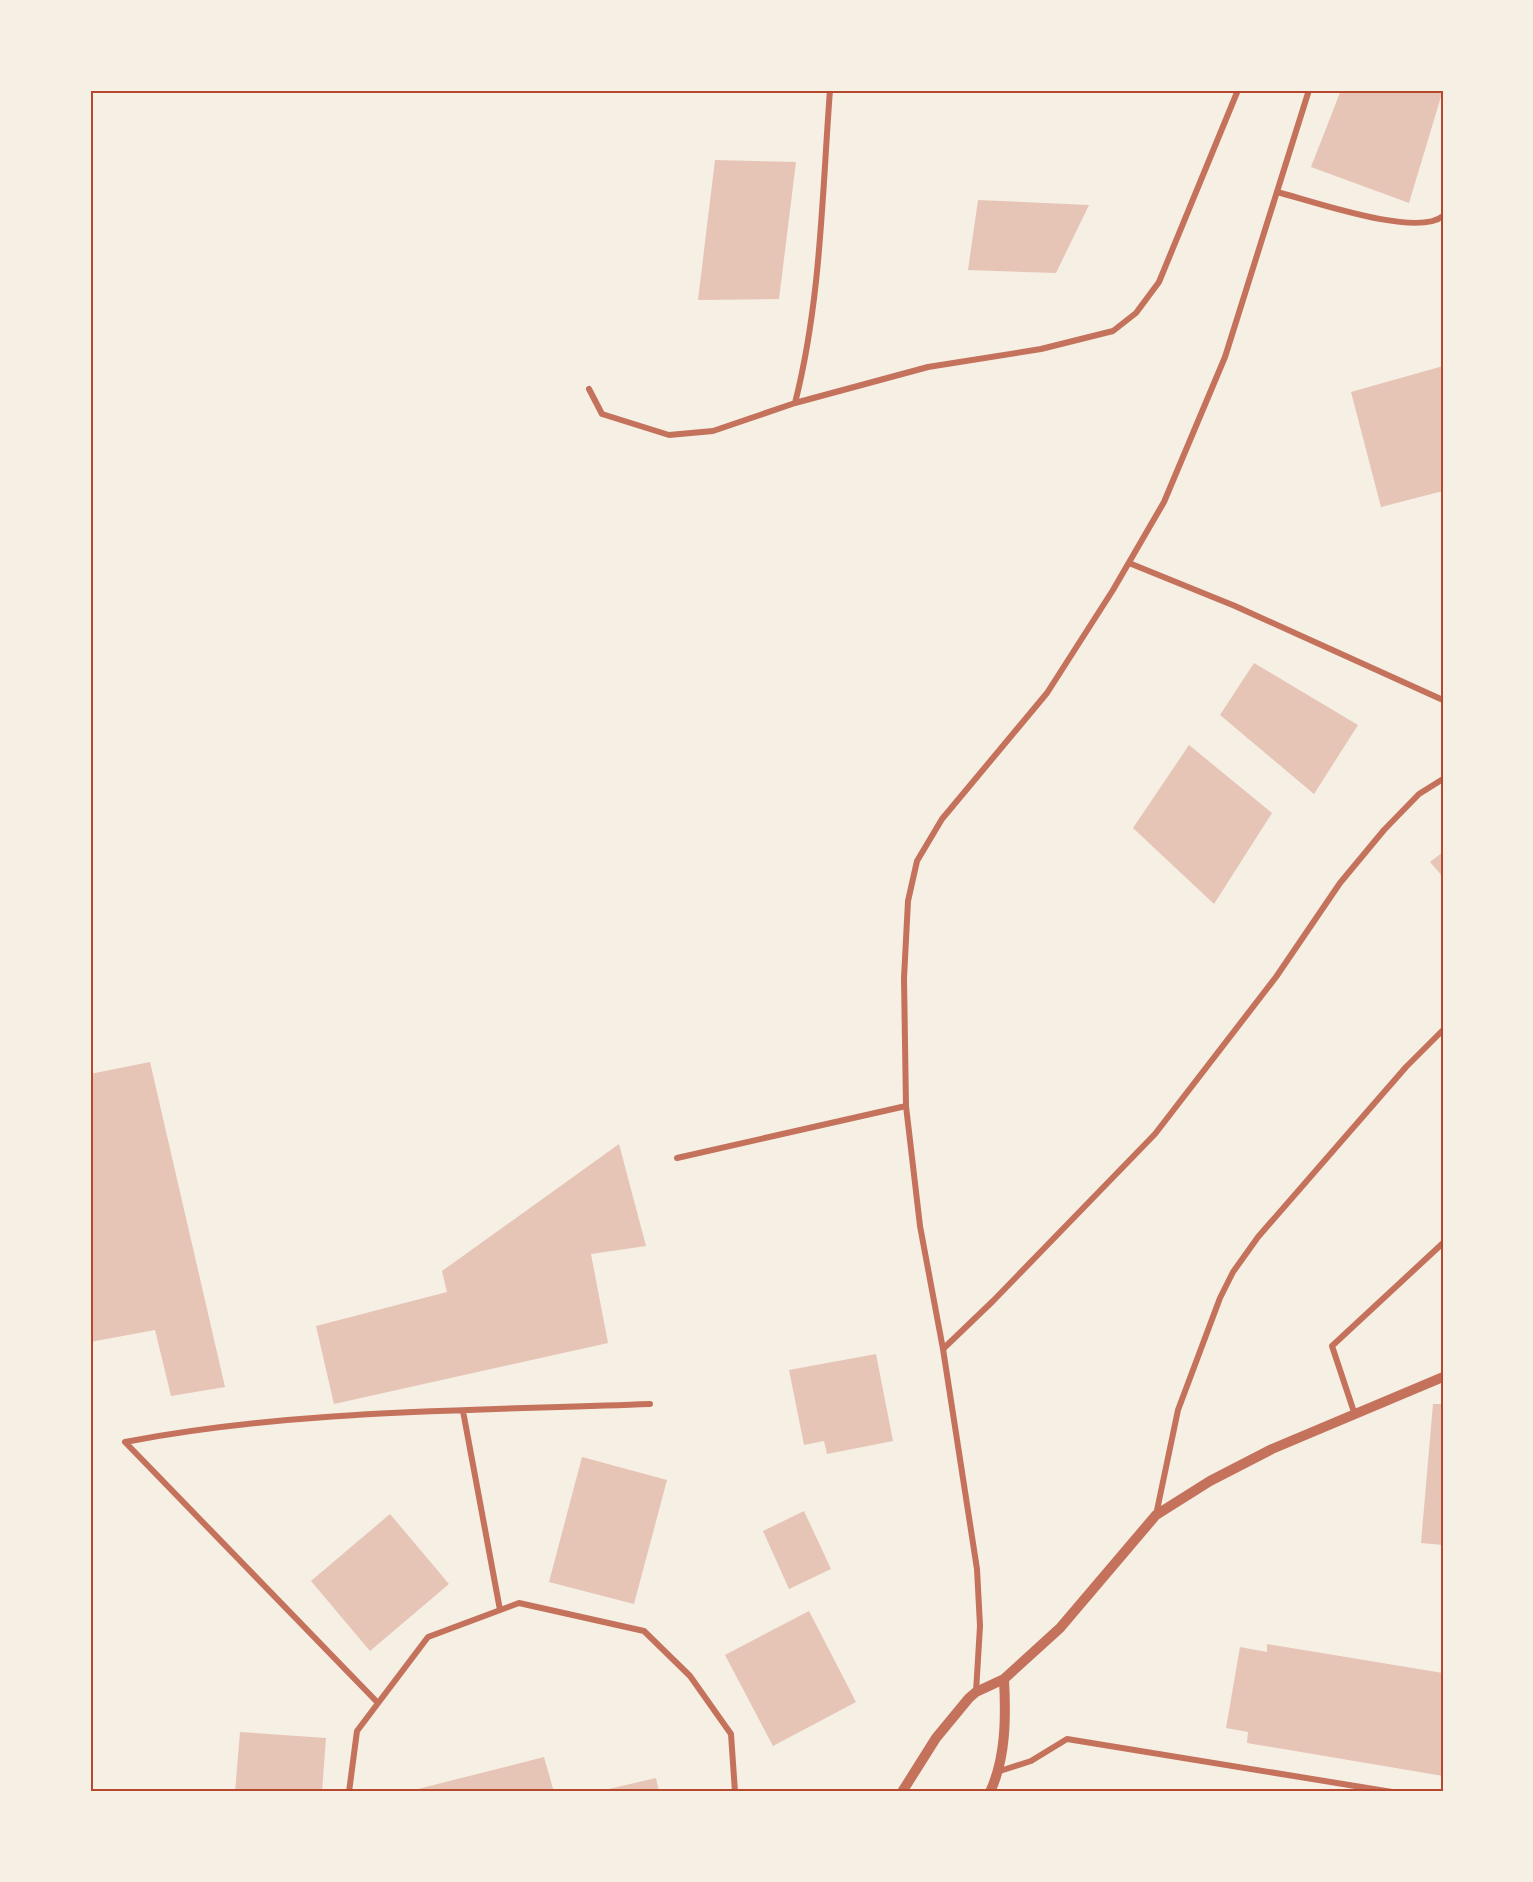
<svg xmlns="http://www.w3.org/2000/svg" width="1533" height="1882" viewBox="0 0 1533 1882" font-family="Raleway,sans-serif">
	<rect width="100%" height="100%" fill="#f6efe4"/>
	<path fill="#e6c5b7" d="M1341,90h102l-34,113 -98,-36z
		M715,160l81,2 -17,137 -81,1z
		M978,200l111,5 -33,68 -88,-3z
		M1443,366v125l-62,16 -30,-115z
		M1254,663l104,62 -44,69 -94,-79z
		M1189,745l83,68 -58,91 -81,-76z
		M1443,852v25l-13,-15z
		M150,1062l75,325 -54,9 -16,-66 -65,12v-268z
		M619,1144l27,102 -55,8 17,89 -274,61 -18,-78 131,-34 -5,-21z
		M876,1354l17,87 -66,13 -3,-13 -20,4 -15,-75z
		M1433,1404h10v141l-22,-2z
		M582,1457l85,23 -33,124 -85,-22z
		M804,1511l27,58 -42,20 -26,-58z
		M390,1514l59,70 -79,67 -59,-70z
		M809,1611l47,91 -83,44 -48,-91z
		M1267,1644l176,29v103l-196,-33 1,-11 -22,-4 14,-81 27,5z
		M240,1732l86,6 -4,54h-87z
		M544,1757l10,35h-136v-3z
		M656,1778l3,14h-58l-1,-1z"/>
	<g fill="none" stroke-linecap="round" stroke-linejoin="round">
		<path stroke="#c5725c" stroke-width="6" d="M1277,192c35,9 140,46 166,24
			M589,389l13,25 67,21 44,-4 82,-28 133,-36 113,-18 72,-18 23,-18 23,-31 79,-192
			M795,403c26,-102 27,-208 35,-313
			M1129,563l106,43 208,94
			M677,1158l229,-52
			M943,1349l50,-48 162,-167 121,-157 64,-94 44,-53 35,-36 24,-15
			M463,1411l37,199
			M1355,1415l-23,-69 111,-103
			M1156,1515l22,-105 42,-112 13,-26 25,-35 148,-170 37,-37
			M976,1692l4,-66 -3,-57 -34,-220 -23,-123 -14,-120 -2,-128 4,-77 9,-40 25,-42 105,-126 66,-103 51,-88 61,-145 84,-267
			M378,1703l-253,-261c172,-33 351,-31 525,-38
			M1000,1771l31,-10 36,-22 325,53
			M349,1792l8,-61 71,-94 91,-34 125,28 46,45 41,58 4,58"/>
		<path stroke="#c5725c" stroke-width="10" d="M902,1792l34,-54 33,-40 7,-6 28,-13 56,-51 96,-113 54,-34 62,-32 171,-72
			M990,1792c16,-34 16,-75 14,-113"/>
	</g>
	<rect width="1533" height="1882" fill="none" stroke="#f6efe4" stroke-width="183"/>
	<rect x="92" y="92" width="1350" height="1698" fill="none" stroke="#b5482f" stroke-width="2"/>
</svg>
